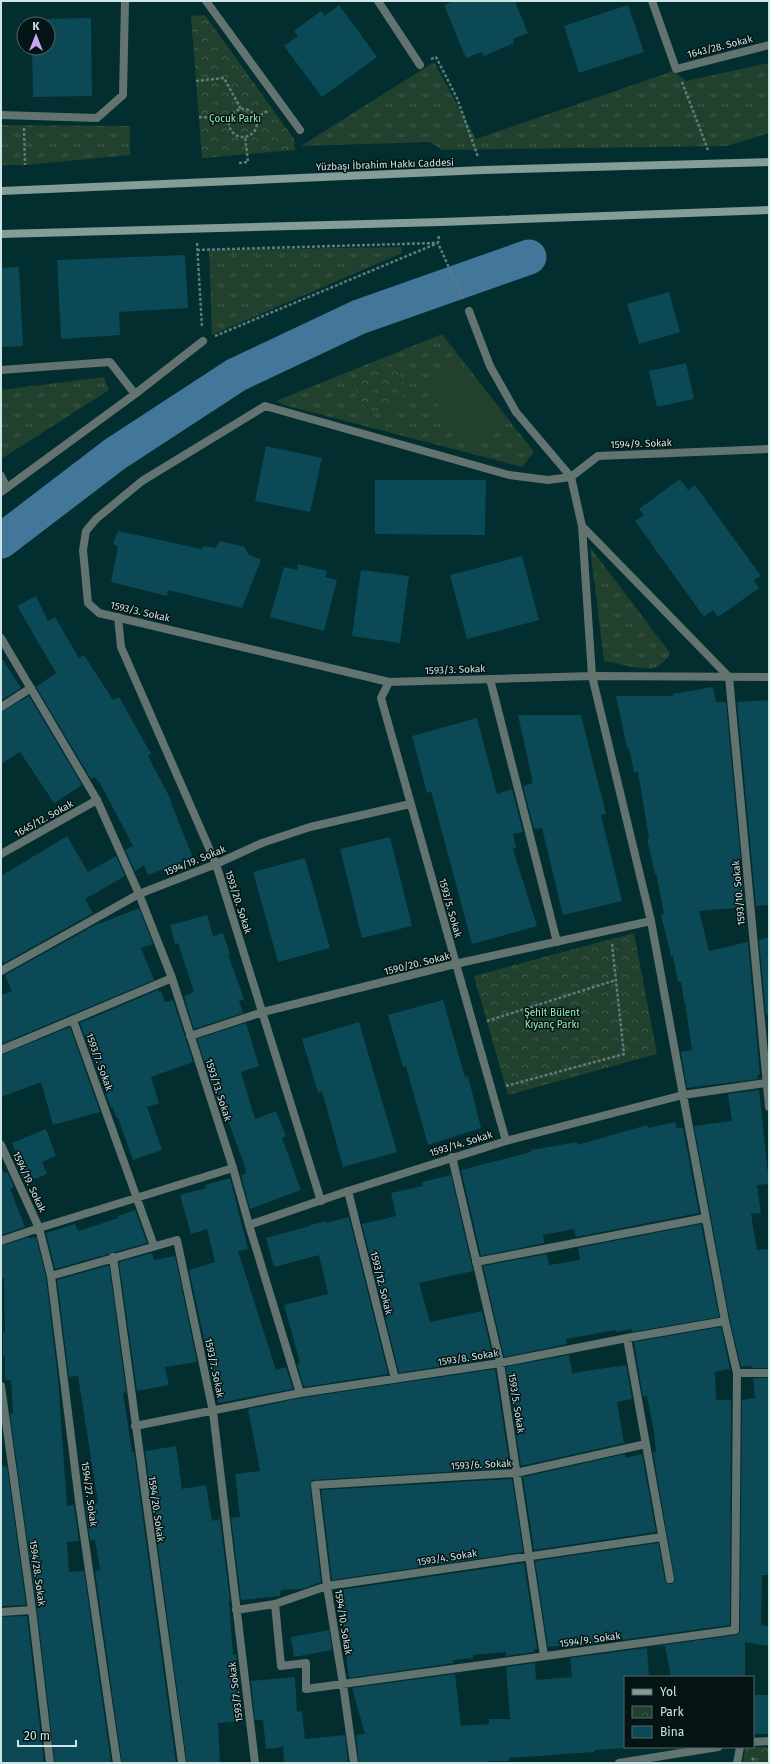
<svg xmlns="http://www.w3.org/2000/svg" width="770" height="1764" viewBox="0 0 770 1764" font-family="'Fira Sans',sans-serif">
	<defs>
		<pattern id="grass-tufts" width="24" height="20" patternUnits="userSpaceOnUse"><rect width="24" height="20" fill="#22402e"/><path d="M3 7l-1-3M5 7V3M7 7l1-3M15 17l-1-3M17 17v-4M19 17l1-3" fill="none" stroke="#415b4c"/></pattern>
		<pattern id="park-crowns" width="20" height="18" patternUnits="userSpaceOnUse"><rect width="20" height="18" fill="#22402e"/><path d="M2 6a3 3 0 1 1 6 0M12 15a3 3 0 1 1 6 0" fill="none" stroke="#415b4c"/></pattern>
	</defs>
	<rect width="100%" height="100%" fill="#022e2f"/>
	<path fill="url(#grass-tufts)" d="M434,62l42,77 197,-68 13,10 83,-18v70l-42,13 -285,4 -12,-8 -129,4z
		M1,125l129,1v29l-105,10h-24z
		M401,247l1,6 -190,82 -3,-85z
		M442,334l92,118 -12,15 -238,-62 -8,-4z
		M104,377l5,13 -108,69v-69z
		M590,547l80,106c-3,6 -7,10 -13,14 -11,5 -41,-4 -53,-6z"/>
	<path fill="url(#park-crowns)" d="M205,15l89,124 1,11 -93,8 -11,-142z
		M356 388a24 24 0 1 1 48 0a24 24 0 1 1-48 0Z
		M634,933l23,121 -149,41 -34,-119z
		M745,1747h24v16h-26z"/>
	<path fill="#22402e" d="M457,359l49,63 -34,27 -50,-66z"/>
	<g fill="none" stroke-linecap="round" stroke-linejoin="round">
		<path stroke="#427799" stroke-width="35" d="M1,541l114,-87 121,-79 123,-58 170,-60"/>
	</g>
	<path fill="#0c4957" d="M454,1h61l13,32 -15,6 1,4 -30,13 -2,-4 -16,6 -22,-53z
		M339,5l38,52 -55,40 -38,-51 14,-10 -4,-5 27,-20 4,5z
		M628,5l16,47 -65,21 -15,-47z
		M91,18l1,78 -59,1 -1,-49h16v-24h-16v-5z
		M185,255l3,53 -69,4 1,23 -59,4 -4,-79z
		M19,267l4,79 -22,1v-79z
		M669,292l11,40 -41,12 -12,-40z
		M686,363l8,36 -37,8 -8,-36z
		M266,446l56,12 -12,54 -55,-11z
		M680,479l8,11 7,-5 66,91 -7,4 5,8 -41,29 -5,-7 -9,7 -69,-96 9,-6 -5,-6z
		M375,480h111l-1,55 -110,-1z
		M118,531l84,18 1,-3 12,2 5,-7 25,6 3,7 13,6 -19,48 -74,-18 -1,6 -56,-14 7,-35 -5,-3z
		M522,556l17,64 -72,19 -17,-64z
		M298,564l29,7 -2,6 12,3 -13,51 -54,-14 14,-50 13,3z
		M361,570l48,6 -9,67 -48,-7z
		M36,596l12,25 7,-4 24,41 5,-3 29,45 6,-3 32,57 -3,2 23,44h-1l23,58 -45,17 -4,-10 -9,6 -10,-21 8,-4 -33,-63h-1l-4,-6 -4,2 -55,-92 20,-14 -39,-67z
		M1,657l20,31 -20,12z
		M713,687l3,15h10l19,205 -46,4 10,40 39,-9 12,133h-3l1,4 -71,9 -6,-36 11,-2 -7,-48h-1l-3,-20h-3l-5,-26h-2l-10,-41 3,-1 -8,-41 -1,1 -8,-35 2,-1 -11,-66 -4,1 -5,-26 -2,1 -11,-52h57v-2z
		M29,696l53,89 -28,18 -34,-51 -19,12v-52z
		M769,700v205l-13,1 -19,-204z
		M518,715h63l25,99 -5,1 21,86 -59,14 -21,-87 -8,1 -11,-43 10,-3z
		M477,718l20,76 15,-5 11,43 -10,2 3,14 -3,1 24,77 -65,18 -41,-153 -4,2 -15,-57z
		M67,836l21,36 28,-16 9,20 -40,23 8,14 -89,50 -3,-4v-83z
		M390,837l22,89 -50,12 -22,-89z
		M305,858l25,90 -52,14 -25,-90z
		M139,908l14,36 -12,4 13,32 -153,64v-49l11,-4 -7,-16 94,-52v1z
		M207,915l6,21 10,-3 7,21h-2l16,45 -5,2 4,12 -49,16 -10,-33 10,-4 -16,-49 -3,1 -5,-19z
		M769,937v78h-3l-7,-75z
		M158,990l1,2 2,-1 4,11 8,-2 20,62 -42,15 8,26 -12,4 15,43 -29,10 -15,-42 -1,1 -4,-11h-2l-31,-85z
		M443,1000l22,77 3,-1 13,52 -53,17 -22,-78h-3l-15,-52z
		M359,1022l38,130 -54,15 -21,-76 -4,2 -16,-54z
		M246,1023l13,43 -18,6 14,47 21,-8 10,25 -4,2 19,52 -51,19 -9,-34 5,-2 -1,-3 1,-1 -19,-51 -4,1 -26,-80z
		M70,1027l30,85 -47,13 -12,-43 -40,15v-42z
		M759,1090l10,94 -12,1 4,28 -10,1 6,36 12,-1v119h-17v-2l-11,1 -11,-47 -36,-194 38,-5 -4,-27z
		M675,1122l2,6h6l16,85 -123,24 -2,-8 -31,6 1,8 -63,13 -20,-86 70,-18v-2l46,-8v3l70,-20 1,3z
		M46,1129l10,27 -14,6 5,12 -22,9 -7,-15 4,-1 -10,-24z
		M1,1168l3,5 3,-1 7,15 -4,2 15,38 -24,8z
		M451,1175l22,96 -54,12 11,39 52,-11 11,47 -94,15 -37,-149 34,-8 -5,-23 32,-7 -1,-4z
		M230,1178l18,71 -10,2 38,119 10,-3 7,22 -75,14 -29,-133 26,-8 -8,-33 -16,5 -11,-39 26,-7 -1,-3z
		M135,1210l12,33 -92,26 -9,-36 29,-9 3,7 41,-13 -1,-2z
		M349,1217l39,157 -84,13 -7,-23 3,-1 -16,-58 44,-11 -9,-39 -45,12 -8,-29 44,-12v-1l15,-4 1,2z
		M701,1224l18,93 -87,15v-3l-16,3v-2l-50,9 1,5 -63,13 -21,-91 64,-12 2,11 31,-5 -2,-12z
		M29,1237l1,1 6,-1 10,40 12,101 9,128 7,-1 5,36 -12,1 2,30 15,-1 27,192h-56l-18,-154 -27,-195 3,-1 -2,-33h-6v-24h-2v-24h2l-1,-54 -3,1v-33z
		M152,1253l2,7 21,-4 22,106 -32,5 4,18 -32,6 -18,-129z
		M109,1265l17,127 -3,1 9,59h2l42,311h-54l-27,-192 5,-1 -5,-30h-5l-5,-36 13,-1 -20,-127 -9,1 -12,-97z
		M721,1327l9,42 -15,3 1,28h15l-1,225 -161,22 -1,-2 -20,2 -13,-86 123,-18 7,37 4,4h2l4,-3 -22,-129 3,-1 -2,-18 -7,-37 -4,1 -9,-55z
		M569,1355l3,18 54,-8 6,34 -15,3 7,41 -103,23 -15,-99z
		M495,1369l15,99 -198,12 -2,6 11,96 -18,7 -22,1 -1,6 -39,4 -10,-82 9,-1 -5,-43 25,-3 -12,-62 53,-11z
		M753,1378h16v197h-7l-1,50 8,1v20l-24,-4v35h-74l-6,-31 -14,1 85,-12 4,-3 2,-232 13,-2z
		M176,1446l6,43 24,-4 6,36 8,-2 10,82h-1l4,54 3,-1 8,67 -26,2 2,40h-33l-42,-312z
		M625,1454l1,4 16,-4 14,78 -122,18 -11,-73z
		M7,1466l19,139 -25,1v-139z
		M512,1479l11,73 -191,28 -11,-90z
		M524,1563l13,86h-3v3l-28,4v-4l-33,3v3l-20,2 1,3 -105,15 -4,-30h-2l-4,-20h5l-4,-38z
		M27,1616l17,147h-43v-146z
		M329,1630l3,20 -38,7 -3,-20z
		M647,1648l2,29h-24v71l-31,2v2l-85,6v3h-21v2h-129l-3,-28 9,-1 -13,-46 103,-14 6,52 28,-2v-5h21l-4,-52 29,-4 1,17 36,-3 -2,-19z
		M295,1677l2,35 5,-1 3,28 40,-4 3,28h-64l-1,-16 -17,2 -3,-29h-8l-4,-39z
		M753,1695h16v39h-16z"/>
	<g fill="none" stroke-linecap="round" stroke-linejoin="round">
		<path stroke="#5b7d7e" stroke-width="2.5" stroke-dasharray="3 2" stroke-linecap="butt" d="M431,59l5,-2 21,41 21,59
			M196,81l28,-3 17,31
			M682,82l26,68
			M229 123a14 14 0 1 1 28 0a14 14 0 1 1-28 0Z
			M199,117l31,2
			M256,118l13,-8
			M24,128l1,37
			M239,163l9,-1 -3,-26
			M439,236l-1,7 25,56
			M197,243l5,84
			M197,250l239,-7
			M215,336l223,-93
			M487,1021l129,-41
			M506,1086l118,-32 -12,-110
			M752,1758l4,5"/>
		<path stroke="#63736f" stroke-width="8" d="M206,1l94,129
			M378,1l42,64
			M652,1l24,68 93,-24
			M1,115l96,3 26,-23 2,-94
			M469,311l21,55 26,46 55,65
			M1,370l109,-8 25,32
			M1,476l6,12
			M571,477l-23,3 -39,-5 -244,-69 -123,75 -46,38 -10,12 -3,19 5,53 11,10 290,69 203,-6 -10,-150 147,151 40,430
			M1,492l134,-98 68,-53
			M582,526l-11,-49 27,-21 171,-7
			M118,617l3,30 95,217 105,337
			M1,638l96,162
			M490,679l67,263
			M389,682l-8,16 125,443
			M1,707l30,-19
			M1,971l138,-77 77,-30 46,-21 48,-16 100,-23
			M73,1020l81,226
			M190,1036l73,-24 192,-48 196,-43
			M1,1050l171,-72
			M766,1083l-83,12 42,226 12,52h32
			M1,1145l38,83 12,48 28,225 38,262
			M452,1157l48,206 44,293
			M348,1191l47,188
			M249,1225l51,168
			M1,1241l38,-13 194,-60
			M113,1257l69,506
			M476,1262l229,-44
			M51,1276l126,-36 36,172 42,351
			M627,1338l43,241
			M1,1386l31,224 18,153
			M135,1426l165,-33 200,-30 127,-25 98,-17
			M275,1604l6,62 25,-3v26l429,-59 2,-257
			M236,1610l39,-6 52,-18 335,-49
			M1,1612l31,-2
			M753,1742l16,-1
			M354,1763l-11,-79 -16,-98 -12,-101 201,-12 130,-29
			M619,1763l99,-16
			M737,1763l3,-16"/>
		<path stroke="#63736f" stroke-width="8" d="M1,854l96,-54 42,94 33,84 61,190 16,57 99,-34 158,-50 177,-46 -32,-174 -59,-245 177,1"/>
		<path stroke="#849e97" stroke-width="8" d="M1,191l482,-21 286,-8
			M1,234l440,-12 328,-12"/>
	</g>
	<g text-anchor="middle" dominant-baseline="central" stroke-width="3" stroke-linejoin="round" paint-order="stroke">
		<g font-size="10" fill="#cfe4e4" stroke="#041314">
			<text transform="translate(720 47) rotate(-14)">1643/28. Sokak</text>
			<text transform="translate(385 165) rotate(-2)">Yüzbaşı İbrahim Hakkı Caddesi</text>
			<text transform="translate(641 444) rotate(-2)">1594/9. Sokak</text>
			<text transform="translate(140 612) rotate(13)">1593/3. Sokak</text>
			<text transform="translate(455 670) rotate(-2)">1593/3. Sokak</text>
			<text transform="translate(44 819) rotate(-29)">1645/12. Sokak</text>
			<text transform="translate(195 861) rotate(-22)">1594/19. Sokak</text>
			<text transform="translate(739 893) rotate(-95)">1593/10. Sokak</text>
			<text transform="translate(238 902) rotate(72)">1593/20. Sokak</text>
			<text transform="translate(450 908) rotate(74)">1593/5. Sokak</text>
			<text transform="translate(417 964) rotate(-14)">1590/20. Sokak</text>
			<text transform="translate(99 1062) rotate(70)">1593/7. Sokak</text>
			<text transform="translate(218 1090) rotate(72)">1593/13. Sokak</text>
			<text transform="translate(461 1144) rotate(-17)">1593/14. Sokak</text>
			<text transform="translate(29 1182) rotate(65)">1594/19. Sokak</text>
			<text transform="translate(381 1283) rotate(76)">1593/12. Sokak</text>
			<text transform="translate(468 1358) rotate(-9)">1593/8. Sokak</text>
			<text transform="translate(214 1368) rotate(78)">1593/7. Sokak</text>
			<text transform="translate(516 1403) rotate(81)">1593/5. Sokak</text>
			<text transform="translate(481 1465) rotate(-3)">1593/6. Sokak</text>
			<text transform="translate(89 1494) rotate(82)">1594/27. Sokak</text>
			<text transform="translate(156 1509) rotate(82)">1594/20. Sokak</text>
			<text transform="translate(447 1558) rotate(-9)">1593/4. Sokak</text>
			<text transform="translate(37 1573) rotate(82)">1594/28. Sokak</text>
			<text transform="translate(343 1622) rotate(81)">1594/10. Sokak</text>
			<text transform="translate(590 1640) rotate(-8)">1594/9. Sokak</text>
			<text transform="translate(236 1692) rotate(-97)">1593/7. Sokak</text>
		</g>
		<g font-size="10" fill="#9cefbc" stroke="#041314">
			<text x="235" y="119">Çocuk Parkı</text>
			<text x="552" y="1013">Şehit Bülent<tspan x="552" dy="12">Kıyanç Parkı</tspan></text>
		</g>
	</g>
	<rect width="770" height="1764" fill="none" stroke="#cfe4e4" stroke-width="4"/>
	<rect x="624" y="1676" width="130" height="72" fill="#041314" stroke="#556767"/>
	<rect x="632" y="1689" width="20" height="6" fill="#849e97" stroke="#556767"/>
	<text x="660" y="1696" font-size="12" fill="#cfe4e4">Yol</text>
	<rect x="632" y="1706" width="20" height="12" fill="url(#park-crowns)" stroke="#556767"/>
	<text x="660" y="1716" font-size="12" fill="#cfe4e4">Park</text>
	<rect x="632" y="1726" width="20" height="12" fill="#0c4957" stroke="#556767"/>
	<text x="660" y="1736" font-size="12" fill="#cfe4e4">Bina</text>
	<g transform="translate(36 36)"><circle r="19" fill="#041314" stroke="#556767"/>
	<path d="M0-3L7 15L0 10L-7 15Z" fill="#c3a7f2"/>
	<text y="-6" font-size="11" font-weight="bold" text-anchor="middle" fill="#cfe4e4">K</text>
	</g>
	<path d="M18 1740v6h58v-6" fill="none" stroke="#cfe4e4" stroke-width="2"/>
	<text x="24" y="1740" font-size="12" fill="#cfe4e4" stroke="#041314" stroke-width="3" paint-order="stroke">20 m</text>
</svg>
